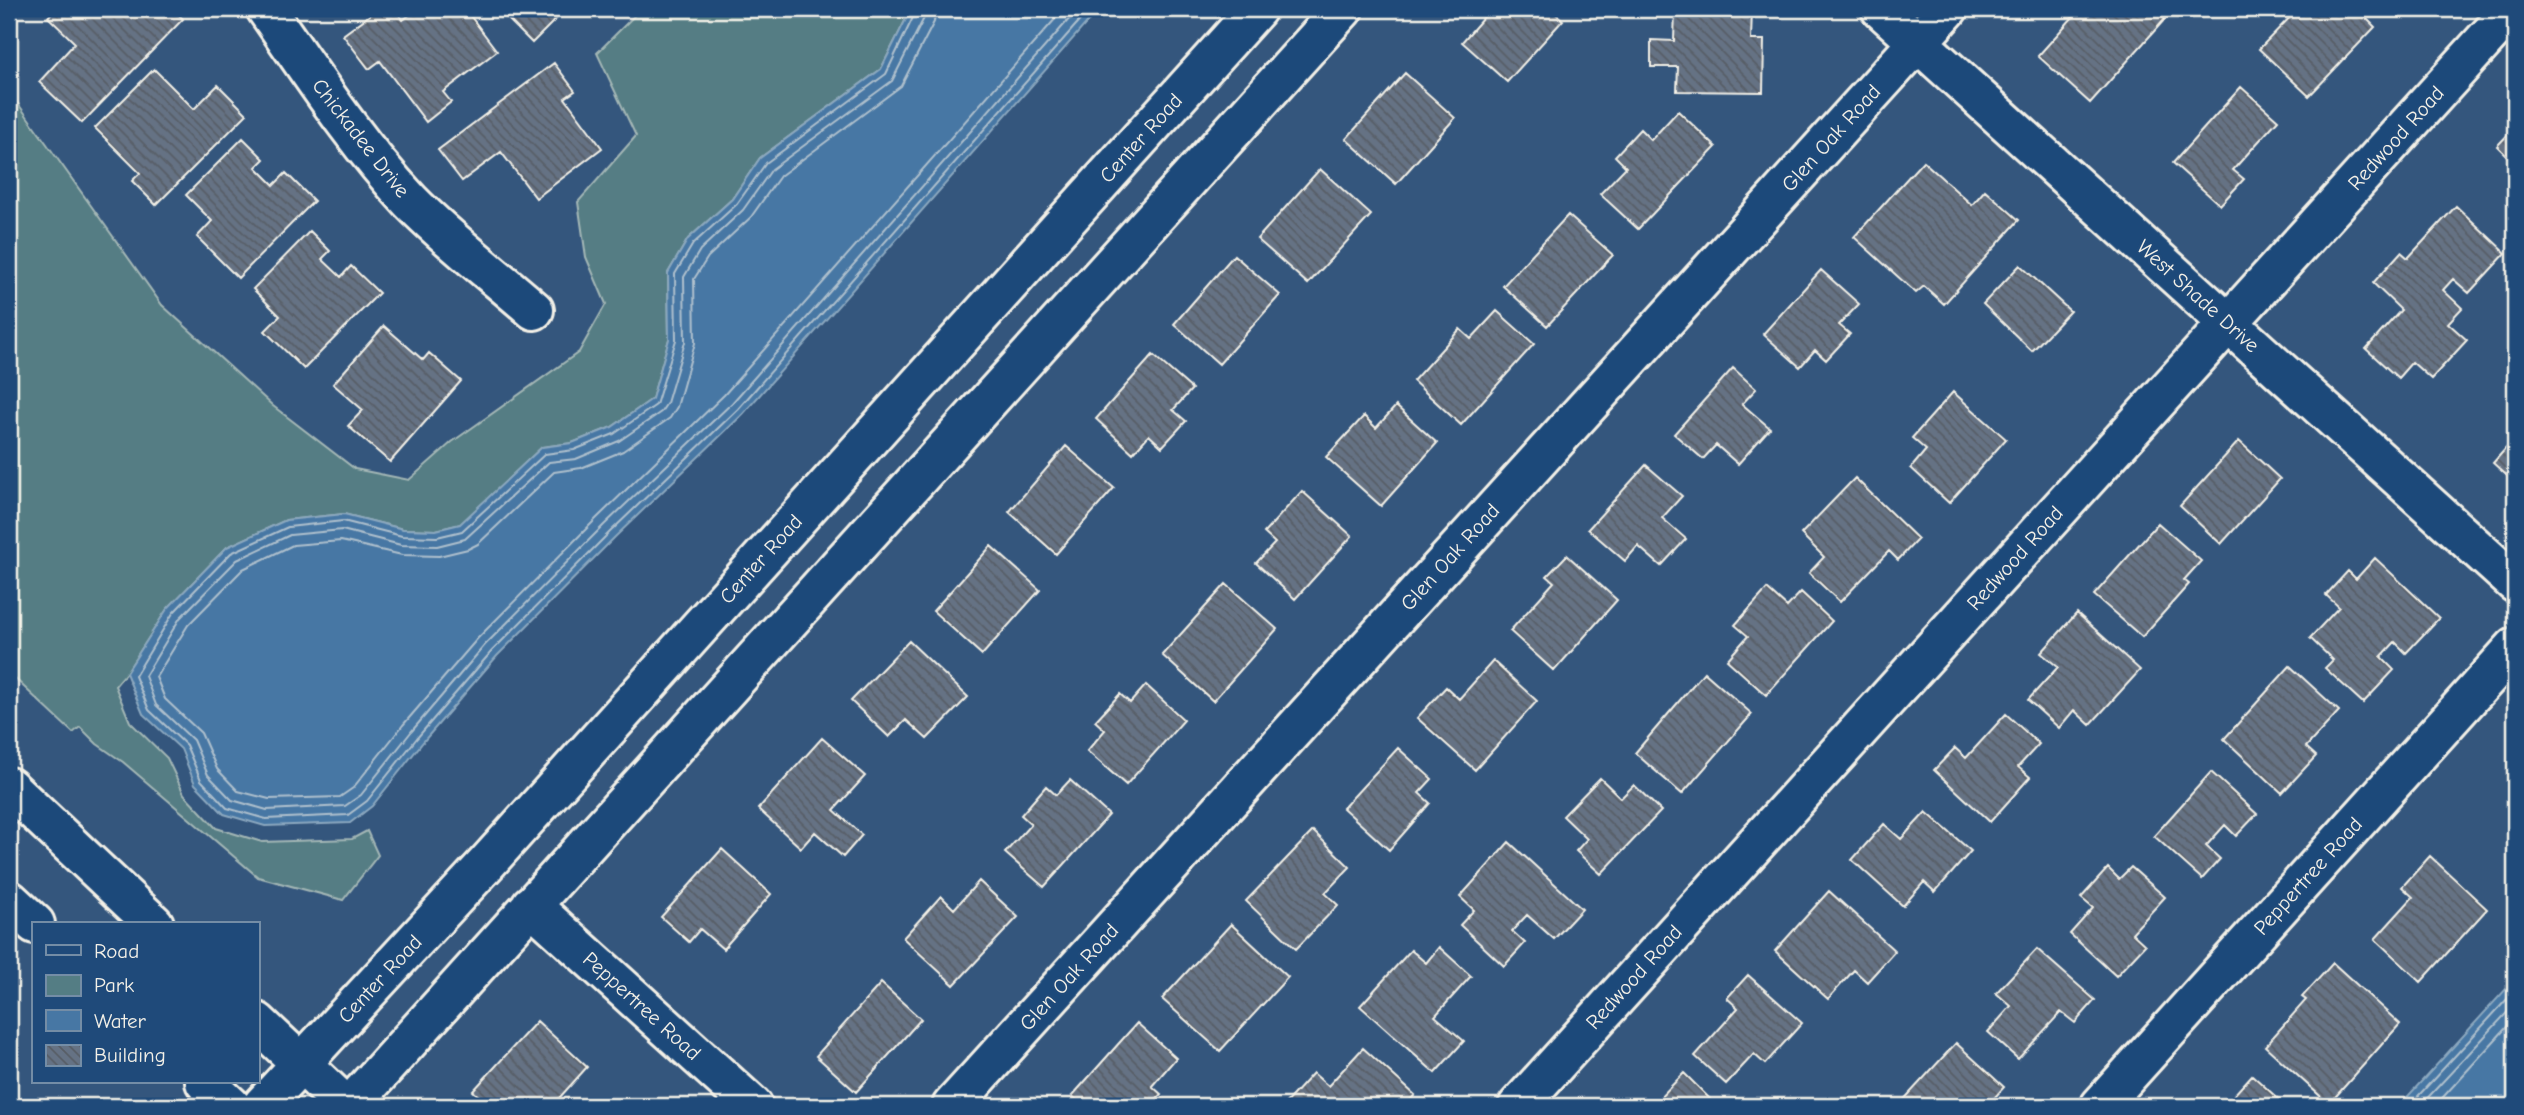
<svg xmlns="http://www.w3.org/2000/svg" width="2524" height="1115" viewBox="0 0 2524 1115" font-family="'Comic Neue',sans-serif">
	<defs>
		<pattern id="building-back-hatch" width="6" height="6" patternUnits="userSpaceOnUse" patternTransform="scale(1.75)"><rect width="6" height="6" fill="#657284"/><path d="M-1 5l2 2M0 0l6 6M5-1l2 2" fill="none" stroke="#575d65"/></pattern>
	</defs>
	<rect width="100%" height="100%" fill="#34567d"/>
	<filter id="ink" filterUnits="userSpaceOnUse"><feTurbulence type="fractalNoise" baseFrequency=".0143" numOctaves="2"/><feDisplacementMap in="SourceGraphic" scale="14" xChannelSelector="R" yChannelSelector="G"/><feConvolveMatrix kernelMatrix="1 2 1 2 8 2 1 2 1" color-interpolation-filters="sRGB"/></filter>
	<g filter="url(#ink)">
		<path fill="#547d84" stroke="#a4b7b6" stroke-width="2" d="M641,9h270l-30,60 -121,89 -28,41 -44,40 -20,34 1,66 -17,60 -40,28 -40,16 -30,4 -81,77 -25,6 -33,-1 -59,-15 -58,6 -59,27 -60,62 -41,64 -11,13 15,36 37,36 17,36 32,34 46,14 90,-3 15,-8 11,24 -35,45 -85,-23 -135,-115 -26,-18 -17,-17 -7,6 -64,-60v-582l153,214 111,101 82,63 54,11 43,-38 127,-90 27,-48 -20,-47 -8,-55 58,-66 -39,-83z"/>
		<path fill="#4777a4" stroke="#8ca8bf" stroke-width="2" d="M911,9h188l-356,405 -128,123 -118,119 -74,86 -51,64 -22,17 -85,3 -41,-12 -29,-30 -14,-35 -38,-35 -17,-41 41,-64 60,-62 59,-27 58,-6 59,15 33,1 24,-6 82,-77 30,-4 40,-16 40,-28 17,-60 -1,-66 20,-34 44,-40 28,-41 121,-89z
			M2507,988l8,1v117h-116z"/>
		<g fill="none" stroke-linecap="round" stroke-linejoin="round">
			<path stroke="#afc0cd" stroke-width="2" d="M917,9l-31,65 -120,89 -29,41 -44,40 -18,30 1,66 -20,65 -42,29 -40,16 -29,4 -83,77 -25,6 -35,-1 -59,-15 -55,6 -57,26 -58,60 -38,63 14,34 37,35 15,35 26,28 39,11 82,-4 19,-14 50,-63 75,-87 118,-119 128,-123 352,-400
				M926,9l-2,9 -32,63 -120,88 -29,41 -43,40 -16,27 1,65 -18,61 -6,9 -42,29 -43,18 -27,3 -84,77 -28,7 -36,-1 -59,-15 -52,5 -53,25 -57,58 -35,58 11,29 37,35 15,35 24,25 35,10 78,-4 16,-11 50,-63 74,-87 119,-120 128,-122 346,-394
				M936,9l-2,13 -33,64 -121,90 -29,41 -43,40 -14,22 1,64 -18,64 -7,11 -47,33 -42,17 -27,4 -76,72 -10,5 -29,7 -37,-1 -61,-14 -48,4 -50,24 -55,56 -32,52 9,22 36,34 16,36 21,22 31,8 71,-2 13,-9 50,-63 75,-87 119,-120 127,-123 340,-386
				M2409,1106l100,-109 6,-1
				M2420,1106l95,-102
				M2435,1106l80,-88"/>
		</g>
		<path fill="url(#building-back-hatch)" stroke="#f4f1e8" stroke-width="2" d="M55,9h118l10,10 -101,104 -43,-41 36,-39 -27,-26z
			M378,9h17l8,11 14,-11h48l32,42 -54,41 8,10 -25,20 -46,-61 -11,8 -26,-34z
			M498,9h68l-34,34z
			M1488,9h62l13,11 -56,62 -45,-40 28,-32z
			M1675,9h77l-1,31h13l-1,52 -86,-1 1,-24h-27v-27l23,1z
			M2080,9h74l11,10 -75,84 -52,-47z
			M2298,9h59l18,18 -66,69 -50,-47z
			M554,63l21,28 -10,7 37,50 -66,50 -35,-46 -39,29 -24,-31z
			M154,69l40,40 24,-24 29,29 -91,91 -24,-24 8,-8 -45,-45z
			M1405,73l50,45 -59,66 -50,-45z
			M2241,87l37,33 -45,50 11,9 -24,26 -47,-42z
			M1678,111l38,36 -78,82 -38,-35 26,-27 -11,-11 25,-27 11,11z
			M2515,127v37l-18,-18z
			M243,138l21,21 -8,8 18,18 12,-12 28,28 -76,77 -41,-41 15,-16 -26,-26z
			M1923,161l49,44 13,-15 34,30 -75,84 -20,-18 -8,7 -62,-56z
			M1320,169l51,46 -63,69 -51,-45z
			M2456,206l50,47 -37,40 -16,-14 -10,11 19,18 -14,15 19,17 -36,39 -19,-17 -14,16 -32,-29 35,-39 -28,-27 28,-31 7,6z
			M1568,215l45,40 -66,71 -44,-40z
			M310,231l20,20 -8,8 19,18 10,-11 28,27 -75,76 -39,-38 15,-15 -27,-27z
			M1234,255l46,40 -61,69 -45,-40z
			M2020,265l50,46 -38,40 -49,-47z
			M1821,270l38,34 -20,21 11,9 -24,26 -11,-10 -15,17 -37,-33z
			M1497,311l37,33 -73,81 -48,-44 47,-52 11,10z
			M384,326l39,34 6,-7 32,28 -71,81 -42,-36 15,-16 -30,-26z
			M1153,355l39,34 -19,21 13,11 -24,26 -13,-12 -16,18 -37,-34z
			M1733,368l23,21 -14,15 28,24 -32,36 -22,-19 -13,14 -29,-25z
			M1953,392l53,47 -57,64 -38,-35 15,-18 -14,-12z
			M1396,406l41,37 -56,63 -55,-49 38,-41 12,12z
			M2515,438v45l-22,-20z
			M2239,441l41,38 -59,65 -41,-38z
			M1066,446l48,42 -58,66 -47,-42z
			M1646,465l36,31 -20,22 24,21 -25,27 -23,-20 -13,15 -37,-32z
			M1855,478l63,61 -20,21 -9,-9 -49,51 -31,-29 15,-16 -23,-23z
			M1302,491l50,45 -57,63 -39,-36 19,-20 -11,-10z
			M2158,523l43,38 -17,19 5,4 -47,53 -48,-42z
			M991,546l49,44 -58,65 -49,-44z
			M1567,555l50,45 -63,71 -44,-40 44,-49 -7,-6z
			M2375,558l64,60 -33,35 -11,-11 -14,15 13,13 -31,33 -38,-35 8,-8 -23,-22 29,-31 -13,-12 22,-24 8,8z
			M1226,584l51,45 -64,72 -51,-46z
			M1767,589l20,18 14,-15 31,29 -66,74 -39,-35 21,-24 -13,-11z
			M2077,613l63,57 -50,55 -16,-15 -15,18 -31,-28 30,-33 -17,-14z
			M909,641l59,56 -41,42 -21,-19 -17,17 -38,-36z
			M1493,661l44,40 -62,69 -58,-52 29,-31 13,12z
			M2290,666l49,45 -33,36 10,9 -34,37 -58,-54z
			M1704,672l48,42 -70,80 -47,-41z
			M1146,685l38,35 -58,65 -39,-34 18,-21 -10,-9 25,-27 10,9z
			M2006,714l33,30 -21,23 12,10 -40,45 -56,-52 21,-22 11,10z
			M822,738l43,38 -31,34 28,25 -19,22 -28,-25 -14,16 -43,-39z
			M1398,748l34,31 -13,14 11,10 -41,47 -46,-42z
			M2211,772l46,42 -21,22 -11,-11 -19,21 14,13 -18,20 -48,-43z
			M2512,774h3v79h-3z
			M1600,778l21,20 13,-13 27,26 -60,63 -25,-23 11,-12 -24,-23z
			M1070,780l39,35 -65,72 -39,-34 26,-29 -10,-9 25,-29 10,9z
			M1926,812l45,39 -36,41 -11,-10 -21,24 -51,-46 32,-36 17,15z
			M1313,831l37,36 -25,26 13,12 -42,44 -50,-48z
			M1509,842l73,67 -28,30 -27,-24 -15,16 13,12 -21,23 -44,-41 14,-15 -14,-13z
			M722,849l49,45 -48,55 -23,-20 -11,13 -28,-25z
			M2430,856l57,53 -66,73 -46,-43 38,-42 -11,-10z
			M2131,867l34,30 -33,36 13,12 -29,31 -46,-42 23,-26 -12,-10 27,-30 11,11z
			M979,881l39,36 -64,68 -51,-47 38,-42 13,13z
			M1829,891l66,60 -28,31 -13,-12 -26,29 -53,-48z
			M1231,924l57,53 -68,74 -58,-52z
			M1439,947l32,29 -36,40 29,25 -29,32 -75,-67 51,-56 15,13z
			M2037,949l58,51 -20,23 -14,-11 -43,47 -30,-27 23,-26 -15,-13z
			M2333,963l67,61 -71,80 -64,-58 41,-46 -4,-3z
			M1748,975l54,48 -37,41 -11,-10 -28,30 -31,-28 43,-48 -11,-10z
			M881,983l40,36 -65,73 -40,-36z
			M537,1021l50,46 -35,39h-62l-17,-15z
			M1137,1023l39,35 -24,28 9,8 -11,12h-66l-12,-10z
			M1956,1043l48,44 -17,19h-89z
			M1363,1048l52,47 -11,11h-121l30,-33 15,13z
			M1684,1073l30,30 -3,3h-59z
			M2252,1075l34,31h-62z"/>
		<g fill="none" stroke-linecap="round" stroke-linejoin="round">
			<defs>
				<path id="minor" d="M266,9c46,66 89,133 144,192 38,39 83,73 124,109
					M1881,9l634,574
					M9,787l145,137
					M9,900l26,24
					M531,905l222,201
					M257,1022l89,84
					M205,1082l26,24
					M262,1106l225,-243 770,-854
					M350,1106l993,-1097
					M952,1106l996,-1097
					M1518,1106l995,-1097
					M2100,1106l415,-459"/>
			</defs>
			<use href="#minor" stroke="#f4f1e8" stroke-width="44"/>
			<use href="#minor" stroke="#1f4a7a" stroke-width="38"/>
		</g>
	</g>
	<g text-anchor="middle" dominant-baseline="central" stroke-width="5" stroke-linejoin="round" paint-order="stroke">
		<g font-size="21" fill="#f4f1e8" stroke="#1f4a7a">
			<text transform="translate(361 138) rotate(52)">Chickadee Drive</text>
			<text transform="translate(1141 138) rotate(-48)">Center Road</text>
			<text transform="translate(1831 138) rotate(-48)">Glen Oak Road</text>
			<text transform="translate(2396 138) rotate(-48)">Redwood Road</text>
			<text transform="translate(2198 296) rotate(42)">West Shade Drive</text>
			<text transform="translate(1450 557) rotate(-48)">Glen Oak Road</text>
			<text transform="translate(2015 558) rotate(-48)">Redwood Road</text>
			<text transform="translate(761 559) rotate(-48)">Center Road</text>
			<text transform="translate(2308 876) rotate(-48)">Peppertree Road</text>
			<text transform="translate(1069 977) rotate(-48)">Glen Oak Road</text>
			<text transform="translate(1634 977) rotate(-48)">Redwood Road</text>
			<text transform="translate(380 979) rotate(-47)">Center Road</text>
			<text transform="translate(642 1006) rotate(42)">Peppertree Road</text>
		</g>
	</g>
	<rect width="2524" height="1115" fill="none" stroke="#1f4a7a" stroke-width="35"/>
	<rect x="18" y="18" width="2489" height="1080" fill="none" stroke="#f4f1e8" stroke-width="2.5" filter="url(#ink)"/>
	<rect x="32" y="922" width="228" height="161" fill="#1f4a7a" stroke="#748da6" stroke-width="2"/>
	<rect x="46" y="945" width="35" height="10" fill="#1f4a7a" stroke="#748da6" stroke-width="2"/>
	<text x="94" y="958" font-size="21" fill="#f4f1e8">Road</text>
	<rect x="46" y="975" width="35" height="21" fill="#547d84" stroke="#748da6" stroke-width="2"/>
	<text x="94" y="992" font-size="21" fill="#f4f1e8">Park</text>
	<rect x="46" y="1010" width="35" height="21" fill="#4777a4" stroke="#748da6" stroke-width="2"/>
	<text x="94" y="1028" font-size="21" fill="#f4f1e8">Water</text>
	<rect x="46" y="1045" width="35" height="21" fill="url(#building-back-hatch)" stroke="#748da6" stroke-width="2"/>
	<text x="94" y="1062" font-size="21" fill="#f4f1e8">Building</text>
</svg>
